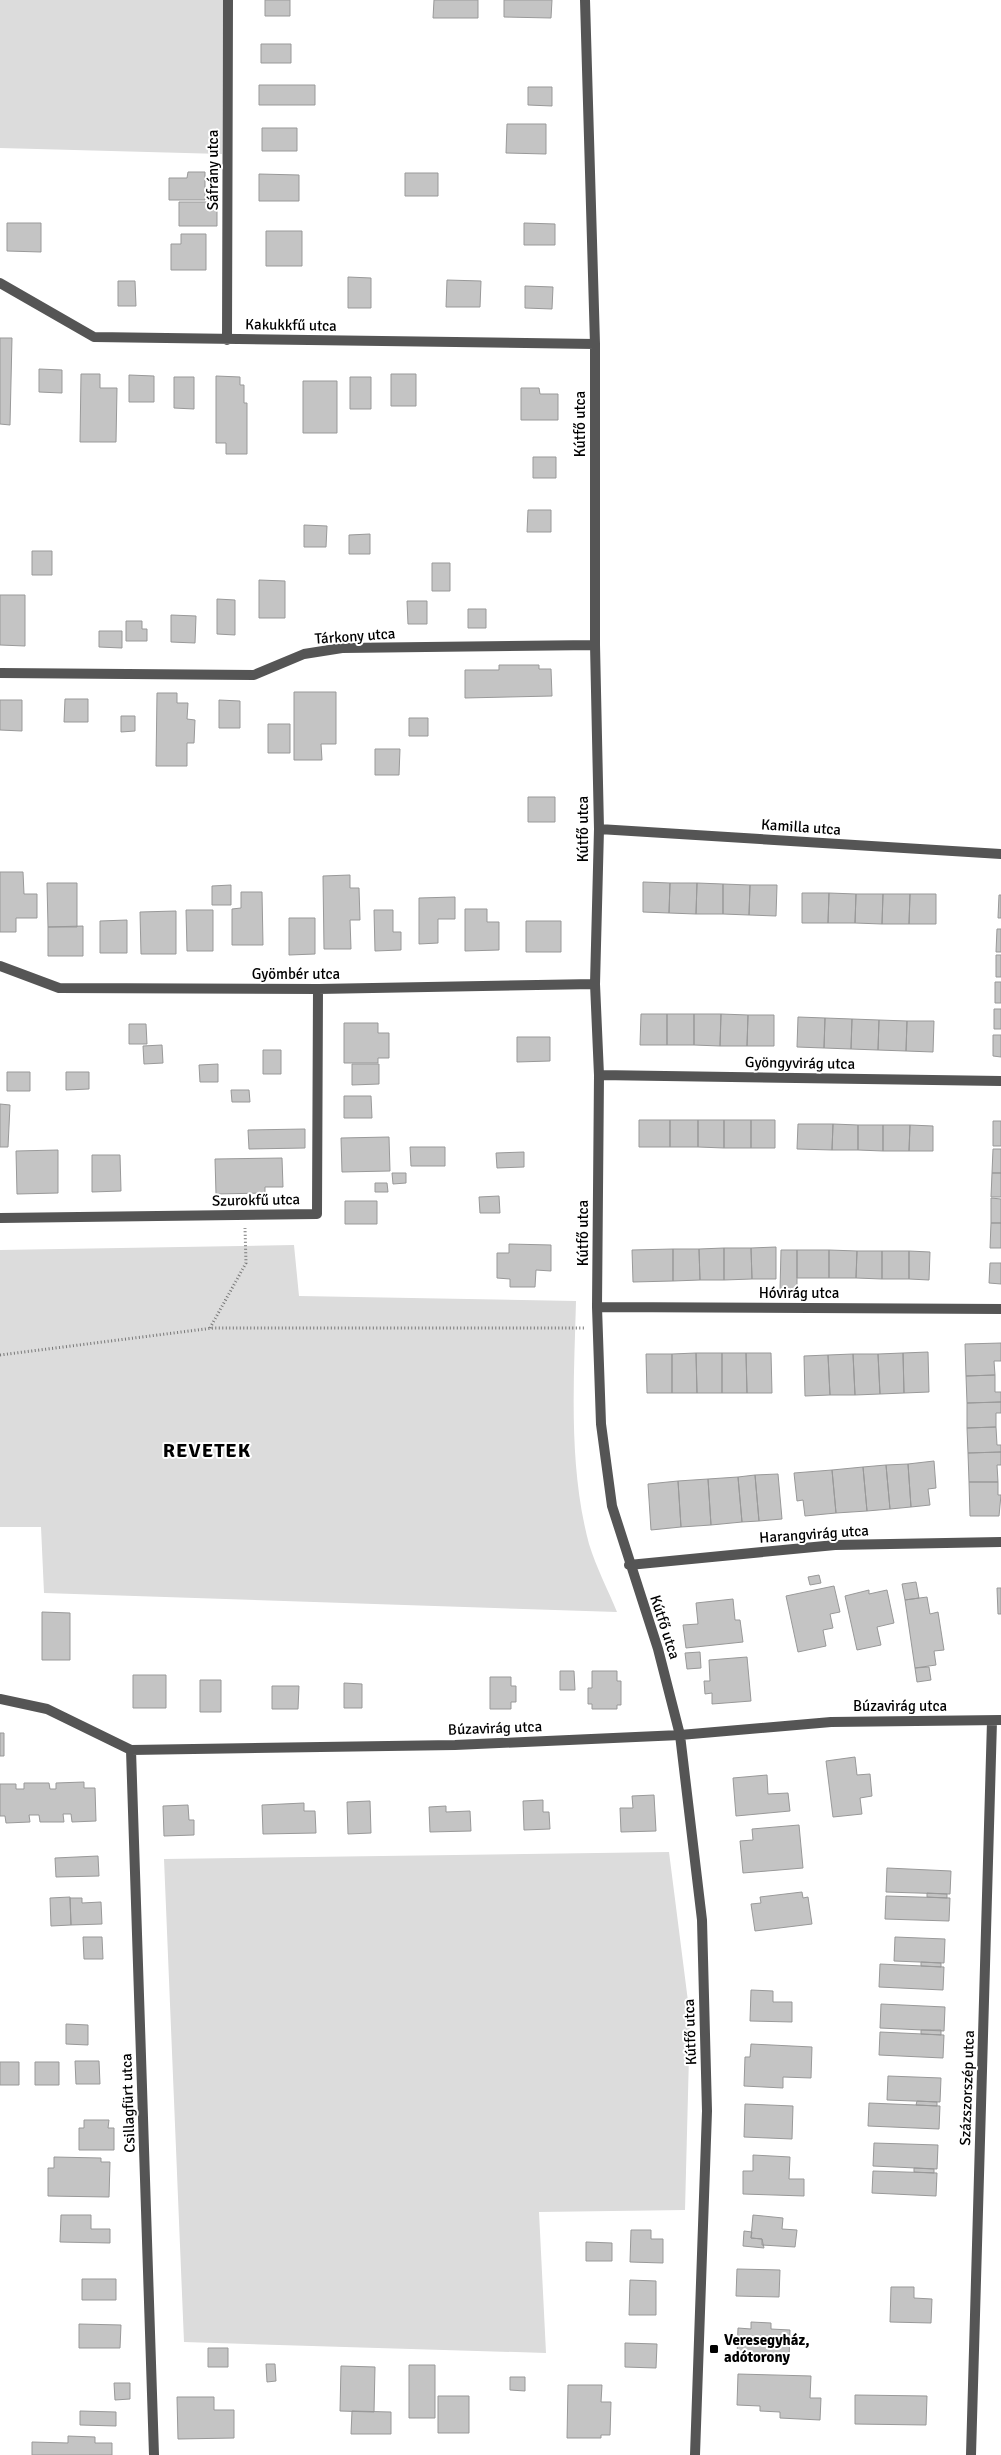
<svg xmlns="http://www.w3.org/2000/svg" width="1001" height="2455" viewBox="0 0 1001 2455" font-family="Signika,sans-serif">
	<rect width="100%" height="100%" fill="#fff"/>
	<path fill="#dcdcdc" d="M0,0h223l-1,154 -222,-6z
		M294,1245l5,51 277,5c-2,80 -8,164 13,243 7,23 19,46 28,68l-573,-19 -3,-66h-41v-277z
		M669,1852l21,165 -5,193 -146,2 7,141 -362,-11 -20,-483z"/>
	<path fill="#c4c4c4" stroke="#999" d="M265,0h25v16h-25z
		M434,0h44v18h-45z
		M504,0h48l-1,18 -47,-1z
		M261,44h30v19h-30z
		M259,85h56v20h-56z
		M528,87h24v19l-24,-1z
		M507,124h39v30l-40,-1z
		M262,128h35v23h-35z
		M188,172h17v28h-36v-22h18z
		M405,173h33v23h-33z
		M259,174l40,1v26h-40z
		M179,202h38v24h-38z
		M7,223h34v29l-34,-1z
		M524,223l31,1v21h-31z
		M266,231h36v35h-36z
		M181,234h25v36h-35v-26h10z
		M348,277l23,1v30h-23z
		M447,280l34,1 -1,26h-34z
		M118,281h17l1,25h-18z
		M525,286l28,1 -1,22 -27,-1z
		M0,338h12l-2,87 -10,-1z
		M39,369l23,1v23l-23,-1z
		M81,374h19v14h17l-1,54h-36z
		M391,374h25v32h-25z
		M129,375l25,1v26h-25z
		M216,376l24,1v8h4v18h3v51h-21v-11h-10z
		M174,377h20v32l-20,-1z
		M350,377h21v32h-21z
		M303,381h34v52h-34z
		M521,388h18l1,6h18v26h-37z
		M533,457h23v21h-23z
		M528,510h23v22h-24z
		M304,525l23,1 -1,21h-22z
		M370,534v20h-21v-19z
		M32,551h20v24h-20z
		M432,563h18v28h-18z
		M259,580l26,1v37h-26z
		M0,595h25v51l-25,-1z
		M217,599l18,1v35l-18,-1z
		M407,601h20v23h-19z
		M468,609h18v19h-18z
		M171,615l25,1 -1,27 -24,-1z
		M126,621h16v8h5v12h-21z
		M99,631h23v17l-23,-1z
		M499,665h40v4h12l1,27 -87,2v-28h34z
		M294,692h42v52h-15l1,16h-28z
		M157,693h20v10h11l-1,16 8,1 -1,23h-7v23h-31z
		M65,699h23v23h-24z
		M0,700h22v31l-22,-1z
		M219,700l21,1v27h-21z
		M121,716h14v15l-14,1z
		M409,718h19v18h-19z
		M268,724h22v29h-22z
		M375,749h25l-1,26h-24z
		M528,797h27v25h-27z
		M0,872h23l1,22h13v24h-21v14h-16z
		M350,875v13h9l1,32h-10l1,29h-27l-1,-73z
		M643,882l27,1 -1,30 -26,-1z
		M47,883h30v44h-29z
		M670,883h27l-1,31 -27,-1z
		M697,883l26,1v30h-27z
		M723,884l27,1 -1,30 -26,-1z
		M231,885v20h-19v-19z
		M750,885h27l-1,31 -27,-1z
		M241,892h21l1,53h-31v-36l9,-1z
		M802,893h27l-1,30h-26z
		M829,893l27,1 -1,29h-27z
		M856,894h27l-1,30 -27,-1z
		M883,894h27l-1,30h-27z
		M910,894h26v30h-27z
		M999,895h2v23h-3z
		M455,897v22h-17v24l-19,1v-46z
		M465,909h22v13h12v28l-34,1z
		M186,910h27v41h-26z
		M374,910h19v22h8v18l-26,1z
		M176,911v43h-35l-1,-42z
		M289,918h26v36l-26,1z
		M127,920v33h-27v-32z
		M526,921h35v31h-35z
		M83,926v30h-35v-29z
		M997,929h4v23h-5z
		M996,955h5v22h-5z
		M995,982h6v21h-6z
		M994,1009h7v20h-7z
		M641,1014h26v31h-27z
		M667,1014h27v31h-27z
		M694,1014h27l-1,32 -26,-1z
		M721,1014l27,1 -1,31h-27z
		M748,1015h26v31h-27z
		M798,1017l27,1 -1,30 -27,-1z
		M825,1018l27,1 -1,30 -27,-1z
		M852,1019l27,1 -1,30 -27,-1z
		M879,1020l28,1 -1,30 -28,-1z
		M907,1021h27l-1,31 -27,-1z
		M344,1023h34v10h11v25h-11v5h-34z
		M129,1024h17l1,20h-18z
		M993,1035h8v22l-8,-1z
		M517,1037h33v24l-33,1z
		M162,1045l1,18 -19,1 -1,-18z
		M263,1050h18v24h-18z
		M218,1064v18h-18l-1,-17z
		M352,1064h27v20l-27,1z
		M7,1072h23v19h-23z
		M66,1072h23v17l-23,1z
		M231,1090h18l1,12h-18z
		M344,1096h27l1,22h-28z
		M0,1104l10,1 -2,42h-8z
		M639,1120h31v27h-31z
		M670,1120h28v27h-28z
		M698,1120h26v28l-26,-1z
		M724,1120h27v28h-27z
		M751,1120h24v28h-24z
		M993,1121h8v25h-8z
		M798,1124h35l-1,26 -35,-1z
		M833,1124l25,1v25h-26z
		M858,1125h25v26l-25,-1z
		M883,1125h27l-1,26h-26z
		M910,1125l23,1v25h-24z
		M305,1129v19l-56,1 -1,-19z
		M389,1137l1,34 -48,1 -1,-34z
		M410,1147h35v19h-34z
		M993,1149h8v24h-9z
		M58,1150v43l-41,1 -1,-43z
		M524,1152v15l-27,1 -1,-15z
		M92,1155h28l1,36 -29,1z
		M282,1158l1,29h-18v6l-49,1 -1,-35z
		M392,1173h14v10l-13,1z
		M992,1173h9v24h-10z
		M375,1183h12l1,9h-13z
		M499,1196l1,17h-20l-1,-16z
		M991,1198l10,1v24h-10z
		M345,1201h32v23h-32z
		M991,1223h10v25h-11z
		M509,1244l42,1v26l-15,-1 -1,17h-25v-8l-13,-1v-25h12z
		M776,1247v32h-24l-1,-31z
		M724,1248v32h-24l-1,-31z
		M724,1248h27l1,31 -28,1z
		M673,1249v32l-40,1 -1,-32z
		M673,1249h26l1,31 -27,1z
		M781,1250h16v40h-17z
		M797,1250h32v28h-32z
		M829,1250l28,1 -1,27h-27z
		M857,1251h25v28l-26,-1z
		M882,1251h27v28h-27z
		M909,1251l21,1 -1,28 -20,-1z
		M990,1263h11v21l-12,-1z
		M1001,1343v18h-7l1,14 -29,1 -1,-32z
		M928,1352l1,40 -25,1 -1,-40z
		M696,1353h26v40h-25z
		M696,1353l1,40h-25v-39z
		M722,1353h24l1,40h-25z
		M746,1353h25l1,40h-25z
		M903,1353l1,40 -24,1 -2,-40z
		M646,1354h26v39h-25z
		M853,1354h25l2,40 -25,1z
		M853,1354l2,41h-25l-2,-40z
		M828,1355l2,40 -25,1 -1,-40z
		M995,1375v17h6v10l-34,1 -1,-27z
		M1001,1402v11h-5v14l-29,1v-25z
		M996,1427l1,18h4v7l-33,1 -1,-25z
		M1001,1452v13h-4l1,17h-29l-1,-29z
		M934,1461l2,27 -8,1 2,16 -19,2 -3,-43z
		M908,1464l3,43 -21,2 -4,-44z
		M886,1465l4,44 -23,2 -4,-44z
		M863,1467l4,44 -31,2 -4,-43z
		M832,1470l4,43 -31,3 -2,-16 -6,1 -3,-28z
		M778,1474l4,45 -23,2 -4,-46z
		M755,1475l4,46 -17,1 -4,-45z
		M738,1477l4,45 -31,3 -3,-46z
		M708,1479l3,46 -30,2 -3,-46z
		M678,1481l3,46 -30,3 -3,-46z
		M969,1482h29v13h3l-2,21h-29z
		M819,1575l2,8 -11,2 -2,-8z
		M916,1582l3,16 -14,2 -3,-16z
		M834,1586l6,26 -10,2 3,14 -10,2 3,16 -28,6 -12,-56z
		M997,1588h4v26h-3z
		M869,1590v4l18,-4 7,33 -17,4 4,18 -24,5 -12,-54z
		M927,1597l3,17 8,-2 6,38 -10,1 2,14 -21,3 -10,-68z
		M733,1599l2,21h5l3,22 -57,6 -3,-23 15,-1 -2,-21z
		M42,1612l28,1v47h-28z
		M700,1652l1,16 -14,1 -2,-16z
		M747,1657l4,44 -39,3v-11l-7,1 -1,-13h6l-1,-21z
		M929,1667l2,13 -14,2 -2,-14z
		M560,1671h14l1,19h-15z
		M592,1671h25v10h4v24h-4v4h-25v-5h-4v-16h4z
		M133,1675h33v33h-33z
		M490,1677h21v9h5v16h-5v7h-21z
		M200,1680h21v32h-21z
		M344,1683l18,1v24h-18z
		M272,1686h27l-1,23h-26z
		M0,1733h4v23h-4z
		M855,1757l2,18 13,-1 2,22 -12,2 2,16 -29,3 -7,-56z
		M767,1775l1,19 20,-1 2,18 -54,5 -3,-38z
		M84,1782v6h11l1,33 -24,1 -1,-8h-8l1,8h-24l-1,-7h-10l1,7 -24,1 -1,-7h-5v-32h16v5h8v-6h25l1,6h6v-6z
		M654,1795l2,36 -35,1 -1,-24h13l-1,-12z
		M543,1800v12h6l1,17 -26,1 -1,-29z
		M370,1801l1,32 -23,1 -1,-32z
		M304,1803v8h11l1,22 -53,1 -1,-29z
		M188,1805l1,15h5v15l-30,1 -1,-30z
		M446,1806v6l24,-1 1,20 -41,1 -1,-25z
		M799,1825l4,43 -60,5 -3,-32 13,-1 -1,-11z
		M98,1856l1,20 -43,1 -1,-19z
		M887,1868l64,3 -1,23 -64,-2z
		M802,1892l1,6 5,-1 4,27 -57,7 -4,-27 10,-1 -1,-6z
		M927,1893l20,1v4l-20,-1z
		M886,1896l64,2 -1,23 -64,-2z
		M70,1897l1,28 -20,1 -1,-28z
		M70,1898h12v5l19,-1 1,22 -31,1z
		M83,1937h19l1,22h-19z
		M895,1937l50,2 -1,24 -50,-2z
		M921,1962l20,1v4l-20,-1z
		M880,1964l64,3 -1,23 -64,-3z
		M751,1990l22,1v11h19v20l-42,-1z
		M881,2004l64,3 -1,24 -64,-3z
		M66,2024l22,1v20l-22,-1z
		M921,2030h20v5l-20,-1z
		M880,2032l64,3 -1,23 -64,-3z
		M751,2044l61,3 -1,31 -28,-1v11l-39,-2 1,-29h5z
		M75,2061h24l1,23h-24z
		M0,2062h19v23h-19z
		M35,2062h24v23h-24z
		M888,2076l53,2 -1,24 -53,-2z
		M917,2101l20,1v4l-21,-1z
		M869,2103l71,3 -1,23 -71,-3z
		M745,2104l48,2 -1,33 -48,-2z
		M84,2120h25l-1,8h6v22h-35v-22h5z
		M874,2143l64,2 -1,24 -64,-3z
		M753,2155l37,2 -1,22h15v17l-61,-2v-23h10z
		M54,2157l47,1v4h9l-1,35 -61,-1v-28h6z
		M914,2168l20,1v4l-20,-1z
		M873,2171l64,2 -1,23 -64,-3z
		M61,2215h30v14h19v14l-50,-1z
		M753,2215l30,3 -1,11 15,1 -2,17 -33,-2v-6l-11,-1z
		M631,2230h20v9h12v24l-33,-1z
		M744,2231l8,1 -1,6 11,1 2,9 -21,-2z
		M586,2242l26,1v18h-26z
		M737,2269l43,1 -1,27 -43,-1z
		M82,2279h34v21h-34z
		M630,2280l26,1v34h-27z
		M891,2287h23v11l18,1 -1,24 -41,-1z
		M751,2322l20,1v6l19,1 -1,29 -52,-2 1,-29 13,1z
		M79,2324l42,1 -1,23h-41z
		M625,2343l32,1 -1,24 -31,-1z
		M208,2348h20v19h-20z
		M266,2364h9l1,17 -9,1z
		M409,2365h26v53h-26z
		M341,2366l34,1 -1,45 -34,-1z
		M738,2374l73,2 -1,22h11l-1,22 -40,-2v-6l-20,-1v-5l-23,-1z
		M510,2377h15v14l-15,-1z
		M114,2383h16v16l-15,1z
		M568,2385h34l-1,17h10l-1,33h-9v3h-34z
		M855,2395l72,1 -1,29 -71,-1z
		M438,2396h31v37h-31z
		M177,2397h37v13h20v28l-56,1z
		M80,2411l36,1v14l-36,-1z
		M352,2411l39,1v22h-40z
		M68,2436l27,1v6h17v12h-80v-13l36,1z"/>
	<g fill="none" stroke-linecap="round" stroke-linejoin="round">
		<path stroke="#777" stroke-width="3" stroke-dasharray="1 2.5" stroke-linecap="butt" d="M210,1328l36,-65 -1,-35
			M0,1355l213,-27h372"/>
		<path stroke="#555" stroke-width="10" d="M585,0l10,344v301l4,184 -4,155 4,91 -2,232 4,117 11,82 46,143 22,86 22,185 5,191 -12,344
			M0,283l94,54 501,7
			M227,340l1,-340
			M0,673l254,2 50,-21 38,-6 253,-3
			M599,829l402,25
			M0,966l59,22 259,1 277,-5
			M599,1075l402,6
			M0,1218l317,-4 1,-225
			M597,1307l404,2
			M629,1565l206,-20 166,-3
			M0,1699l47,10 84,41 324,-5 225,-10 151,-13 170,-2
			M131,1750l23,705
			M971,2455l21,-734"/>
	</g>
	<rect fill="#000" stroke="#fff" stroke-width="2" x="709" y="2344" width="10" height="10" rx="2.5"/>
	<g text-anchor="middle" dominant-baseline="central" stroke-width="4" stroke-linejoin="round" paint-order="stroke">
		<g font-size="15" fill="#000" stroke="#fff">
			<text transform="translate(213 170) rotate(-90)">Sáfrány utca</text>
			<text transform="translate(291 325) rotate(1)">Kakukkfű utca</text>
			<text transform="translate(580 424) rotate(-90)">Kútfő utca</text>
			<text transform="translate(355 636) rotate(-4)">Tárkony utca</text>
			<text transform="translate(801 827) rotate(4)">Kamilla utca</text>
			<text transform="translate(583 829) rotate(-90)">Kútfő utca</text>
			<text x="296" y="974">Gyömbér utca</text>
			<text transform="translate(800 1063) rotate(1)">Gyöngyvirág utca</text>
			<text transform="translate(256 1200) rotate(-1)">Szurokfű utca</text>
			<text transform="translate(583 1233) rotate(-90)">Kútfő utca</text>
			<text x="799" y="1293">Hóvirág utca</text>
			<text transform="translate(814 1534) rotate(-4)">Harangvirág utca</text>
			<text transform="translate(665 1627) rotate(72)">Kútfő utca</text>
			<text x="900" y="1706">Búzavirág utca</text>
			<text transform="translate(495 1728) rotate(-2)">Búzavirág utca</text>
			<text transform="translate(690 2032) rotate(-92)">Kútfő utca</text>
			<text transform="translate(967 2088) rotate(-88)">Százszorszép utca</text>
			<text transform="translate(128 2103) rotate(-92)">Csillagfürt utca</text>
		</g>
		<g font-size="15" font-weight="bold" fill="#000" stroke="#fff" text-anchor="start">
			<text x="724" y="2340">Veresegyház,<tspan x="724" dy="17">adótorony</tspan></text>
		</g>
		<g font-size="20" font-weight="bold" letter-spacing="1" fill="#000" stroke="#fff">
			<text x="207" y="1450">REVETEK</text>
		</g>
	</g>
</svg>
